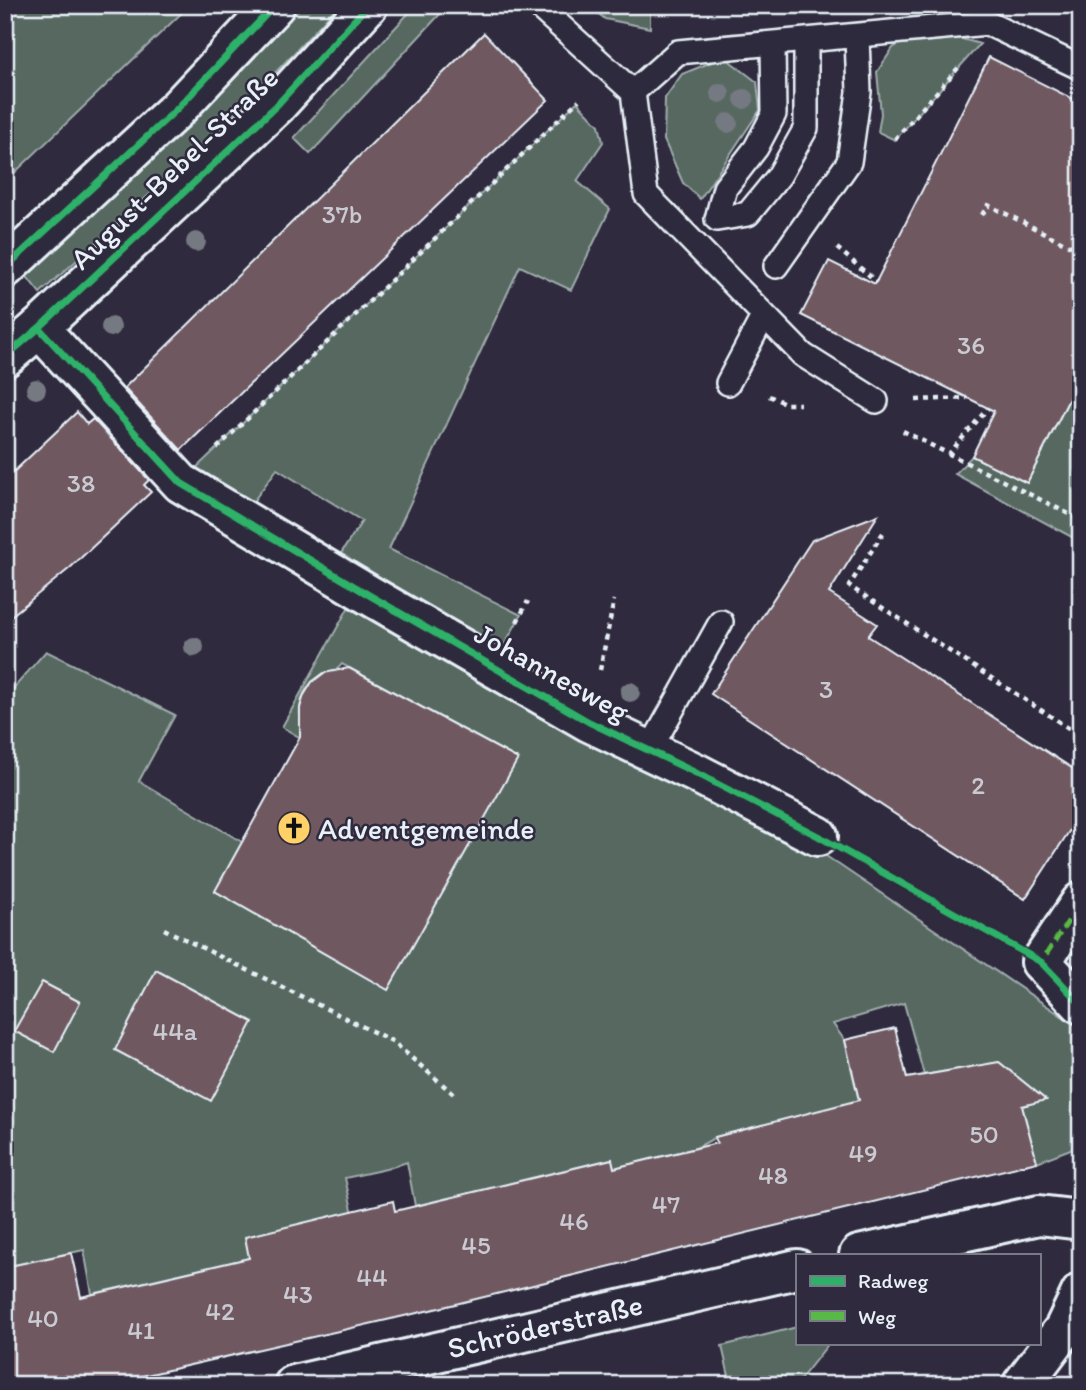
<svg xmlns="http://www.w3.org/2000/svg" width="1086" height="1390" viewBox="0 0 1086 1390" font-family="Itim,sans-serif">
	<rect width="100%" height="100%" fill="#2f2a3d"/>
	<filter id="ink" filterUnits="userSpaceOnUse"><feTurbulence type="fractalNoise" baseFrequency=".0143" numOctaves="2"/><feDisplacementMap in="SourceGraphic" scale="14" xChannelSelector="R" yChannelSelector="G"/><feConvolveMatrix kernelMatrix="1 2 1 2 8 2 1 2 1" color-interpolation-filters="sRGB"/></filter>
	<g filter="url(#ink)">
		<path fill="#566860" stroke="#9facac" stroke-width="2" d="M5,5h185l-185,177z
			M300,5h38c-93,105 -194,196 -298,288l-16,-20c95,-86 191,-172 276,-268z
			M416,5h19l7,7 -132,142 -16,-16z
			M588,5h62v23l-45,-9z
			M948,35l32,9 -85,96 -17,-8 3,-18 -4,-42 16,-24 18,-12z
			M727,59l30,23 3,28 -60,89 -17,-16 -19,-43 1,-42 17,-24 30,-12z
			M577,102l22,23 4,17 -26,39 33,28 -39,81 -51,-24 -131,283 132,66 -21,38 -162,-95 24,-37 -85,-52 -25,34 -58,-33z
			M1081,376v166l-126,-68 17,-18 55,27z
			M352,601l449,238 280,190v116l-44,17 -15,-56 23,-7 -46,-37 -75,13 -20,-72 -71,21 12,17 14,60 -143,36 -20,11 -82,20 -3,-9 -196,47 -8,-44 -21,7 -41,9 10,45 -106,35 -157,36 -8,-44 -79,17v-569l41,-47 129,64 -36,66 103,61 -27,49 173,99 129,-231 -175,-95c-8,11 -20,10 -30,18 -13,12 -15,33 -9,49l-4,6 -17,-10z
			M797,1327v16h32l-33,42h-65l-9,-39z"/>
		<path fill="#705961" stroke="#e8f1f8" stroke-width="2" d="M484,33l64,67 -367,350 -57,-62z
			M989,57l92,46v272l-54,108 -55,-27 22,-45 -193,-96 28,-54 46,23z
			M77,412l10,12 6,-5 56,61 -5,5 7,7 -81,76 -65,53v-141z
			M878,515l-49,78 48,31 -9,12 213,138v39l-56,86 -314,-205 101,-154z
			M349,668l169,91 -130,231 -173,-99 85,-154v-29l4,-13 8,-13 12,-9z
			M156,970l97,52 -42,79 -96,-51z
			M42,982l38,20 -26,50 -40,-21z
			M895,1028l12,50 92,-16 47,38 -24,6 15,56 -598,146 -336,77h-98v-118l66,-14 10,44 168,-39 -4,-21 148,-36 2,10 217,-52 2,9 103,-25 -2,-6 144,-37 -14,-60z"/>
		<g fill="none" stroke-linecap="round" stroke-linejoin="round">
			<defs>
				<path id="lane" d="M537,5l96,87
					M773,45l1,69 -18,34 -31,40 -8,31 31,-5 31,-38 27,-48v-86
					M776,266l73,-104 10,-70 -2,-55
					M728,383l35,-66
					M876,401l-73,-46 -157,-161 -13,-102 45,-40 309,-29 94,45
					M649,751l72,-129"/>
				<path id="street" d="M39,328l142,155 188,112 220,127 107,51 122,63
					M1081,902l-40,60 40,42
					M859,1255l180,-40 42,5
					M294,1385l503,-116
					M1022,1385l42,-56 17,-36"/>
				<path id="secondary" d="M5,268l171,-158 99,-105
					M5,357l34,-29 238,-223 91,-100"/>
			</defs>
			<use href="#lane" stroke="#e8f1f8" stroke-width="28"/>
			<use href="#street" stroke="#e8f1f8" stroke-width="44"/>
			<use href="#secondary" stroke="#e8f1f8" stroke-width="44"/>
			<path stroke="#e8f1f8" stroke-width="4.5" stroke-dasharray="5 5" stroke-linecap="butt" d="M895,139l64,-72
				M982,215l6,-10 93,46
				M837,248l40,34
				M769,396l18,8h13
				M916,400l51,-2
				M903,431l178,89
				M217,448l362,-348
				M948,455l40,-47
				M883,533l-34,53 232,150
				M517,622l11,-21
				M600,670l14,-70
				M859,859l138,78
				M164,929l228,112 64,55"/>
			<use href="#lane" stroke="#2f2a3d" stroke-width="23"/>
			<use href="#street" stroke="#2f2a3d" stroke-width="38"/>
			<use href="#secondary" stroke="#2f2a3d" stroke-width="38"/>
			<path stroke="#58b947" stroke-width="5" stroke-dasharray="10 5" stroke-linecap="butt" d="M1045,966l-4,-4 40,-60"/>
			<defs>
				<path id="cycleway" d="M5,268l171,-158 99,-105
					M39,328l142,155 188,112 220,127 107,51 122,63 223,126 40,42
					M5,357l34,-29 238,-223 91,-100"/>
			</defs>
			<use href="#cycleway" stroke="#2f2a3d" stroke-width="11"/>
			<use href="#cycleway" stroke="#2db169" stroke-width="7"/>
		</g>
		<g fill="#757982">
			<circle cx="720" cy="93" r="10"/>
			<circle cx="744" cy="99" r="10"/>
			<circle cx="728" cy="123" r="10"/>
			<circle cx="196" cy="242" r="10"/>
			<circle cx="111" cy="327" r="10"/>
			<circle cx="36" cy="389" r="10"/>
			<circle cx="194" cy="647" r="10"/>
			<circle cx="630" cy="692" r="10"/>
		</g>
	</g>
	<defs>
		<symbol id="church-disc" viewBox="-11 -11 22 22"><circle r="9.5" fill="#ffd166" stroke="#2f2a3d"/><path d="M-1.2-6h2.4v3.5h3.3v2.4h-3.3V6h-2.4V-.1h-3.3v-2.4h3.3Z" fill="#111"/></symbol>
	</defs>
	<g fill-rule="evenodd">
		<use href="#church-disc" x="275" y="809" width="38" height="38"/>
	</g>
	<g text-anchor="middle" dominant-baseline="central" stroke-width="5" stroke-linejoin="round" paint-order="stroke">
		<g font-size="26" fill="#cacbd2">
			<text x="342" y="214">37b</text>
			<text x="971" y="345">36</text>
			<text x="81" y="483">38</text>
			<text x="826" y="689">3</text>
			<text x="978" y="785">2</text>
			<text x="175" y="1031">44a</text>
			<text x="984" y="1134">50</text>
			<text x="863" y="1153">49</text>
			<text x="773" y="1175">48</text>
			<text x="666" y="1204">47</text>
			<text x="574" y="1221">46</text>
			<text x="476" y="1245">45</text>
			<text x="372" y="1277">44</text>
			<text x="298" y="1294">43</text>
			<text x="220" y="1311">42</text>
			<text x="43" y="1318">40</text>
			<text x="141" y="1330">41</text>
		</g>
		<g font-size="30" fill="#e8f1f8" stroke="#2f2a3d">
			<text transform="translate(174 168) rotate(-44)">August-Bebel-Straße</text>
			<text transform="translate(552 672) rotate(29)">Johannesweg</text>
			<text transform="translate(545 1326) rotate(-13)">Schröderstraße</text>
		</g>
		<g font-size="30" fill="#e8f1f8" stroke="#2f2a3d" text-anchor="start">
			<text x="318" y="828">Adventgemeinde</text>
		</g>
	</g>
	<rect width="1086" height="1390" fill="none" stroke="#2f2a3d" stroke-width="28"/>
	<rect x="14" y="14" width="1058" height="1362" fill="none" stroke="#e8f1f8" stroke-width="2.5" filter="url(#ink)"/>
	<rect x="796" y="1254" width="245" height="91" fill="#2f2a3d" stroke="#797a88" stroke-width="2"/>
	<rect x="810" y="1276" width="35" height="10" fill="#2db169" stroke="#797a88" stroke-width="2"/>
	<text x="858" y="1288" font-size="21" fill="#e8f1f8">Radweg</text>
	<rect x="810" y="1311" width="35" height="10" fill="#58b947" stroke="#797a88" stroke-width="2"/>
	<text x="858" y="1324" font-size="21" fill="#e8f1f8">Weg</text>
</svg>
